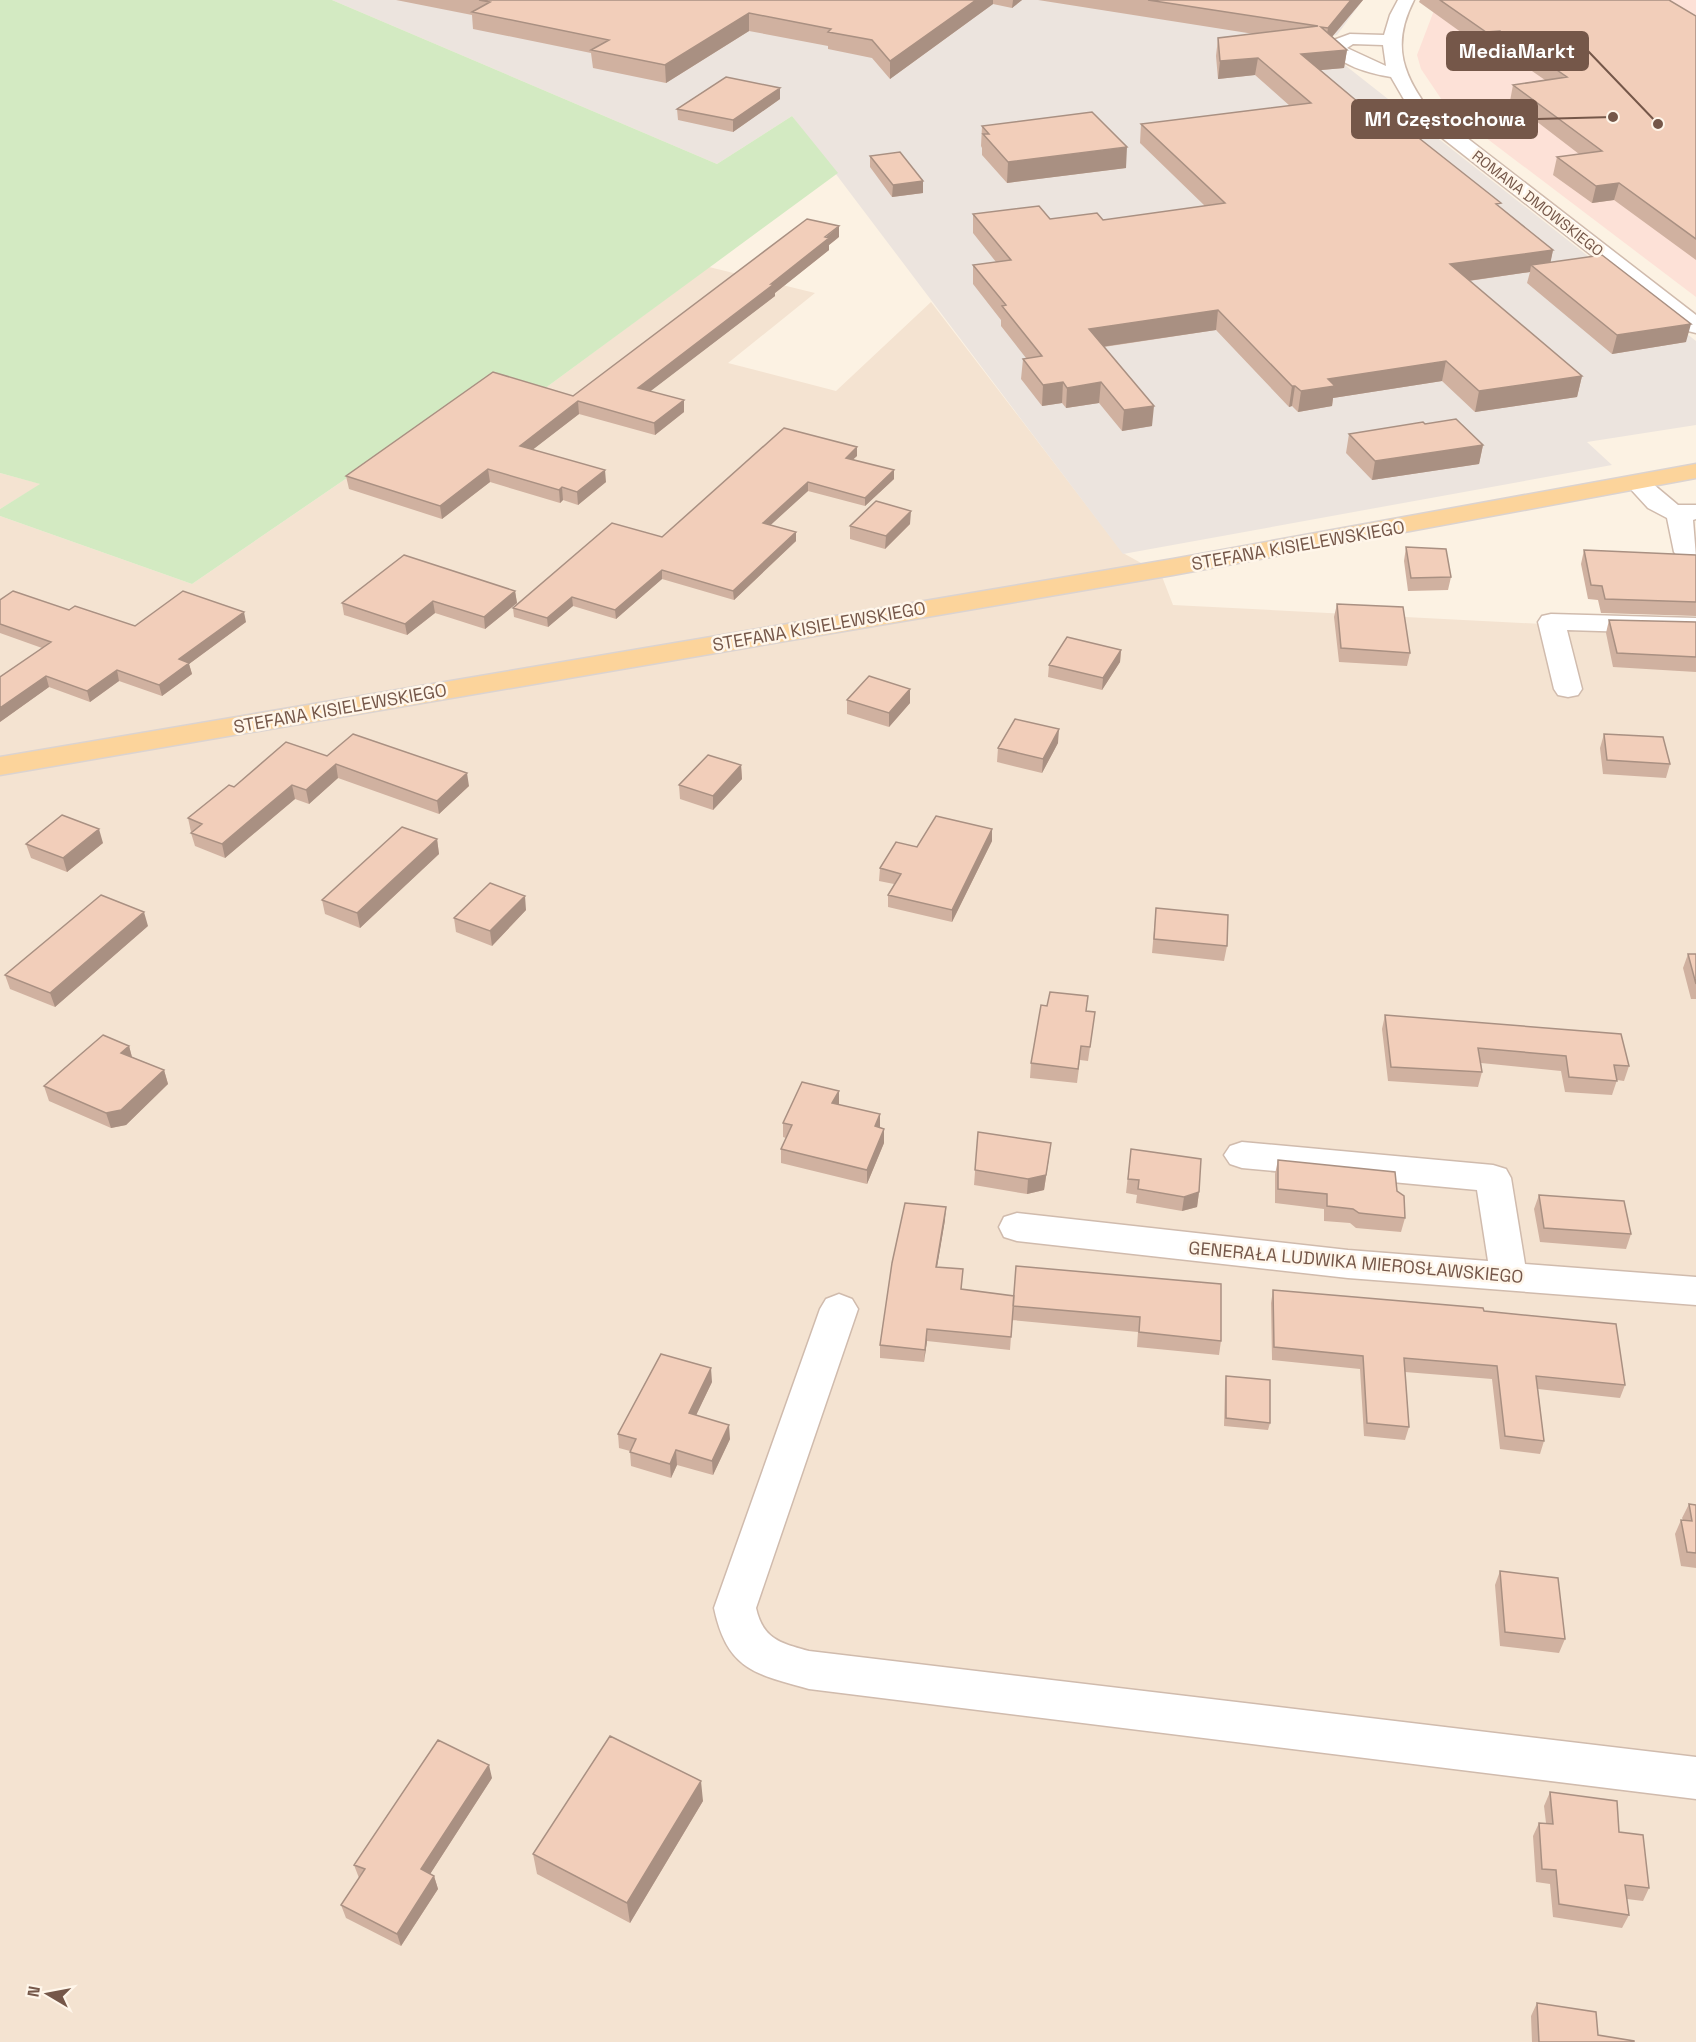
<svg xmlns="http://www.w3.org/2000/svg" width="1696" height="2042" viewBox="0 0 1696 2042" font-family="'Space Grotesk',sans-serif">
	<rect width="100%" height="100%" fill="#fcf2e3"/>
	<path fill="#f4e3d1" d="M709,267l106,26 -87,70 108,28 95,-89 192,251 38,21 12,31 523,27v1410h-1696v-1526l192,68 301,-206 51,11z
		M0,473l41,11 -41,25z"/>
	<path fill="#fde1d7" d="M1438,0h258v297l-248,-188 -27,-40 -4,-14z"/>
	<path fill="#ece4de" d="M332,0h1031l-26,35 -24,5 383,301v84l-109,17 25,23 -489,89 -331,-438 -75,48z"/>
	<path fill="#d3eac2" d="M0,0h332l385,164 75,-48 46,57 -294,216 -51,-11 -301,206 -192,-68v-7l40,-25 -40,-11z"/>
	<g fill="none" stroke-linecap="round" stroke-linejoin="round">
		<defs>
			<path id="minor" d="M1398,0h16c-21,41 -14,70 13,107l269,208v18l-8,-2 -275,-216 -22,-38c-19,-3 -56,-12 -63,-32l3,-4 19,-7 34,1 6,-20zM1353,44l30,1 3,21 -39,-18z
				M1638,477l9,2 31,26h18v14l-3,1 3,37 -9,3 -9,-3 -4,-5 -7,-34 -19,-10 -22,-24 3,-5z
				M1551,614l145,4v16l-129,-4 15,59 -4,6 -10,2 -10,-2 -4,-6 -16,-67 4,-6z
				M1242,1142l251,23 13,4 5,9 14,86 171,13v28l-348,-27 -331,-37 -13,-4 -5,-10 5,-10 13,-4 331,37 140,11 -11,-71 -235,-22 -12,-4 -6,-9 6,-9z
				M839,1294l13,5 6,10 -102,299c7,31 24,35 53,43l887,106v42l-887,-110c-55,-15 -82,-20 -95,-81l106,-299 6,-10z"/>
			<path id="major" d="M1696,464v14l-523,97 -1173,200v-18l1173,-198z"/>
		</defs>
		<use href="#minor" stroke="#d0bbad" stroke-width="3"/>
		<use href="#major" stroke="#dbd3d0" stroke-width="3"/>
		<use href="#minor" fill="#fff" fill-rule="evenodd"/>
		<use href="#major" fill="#fcd49b" fill-rule="evenodd"/>
	</g>
	<path fill="#d0b1a0" d="M396,0h626l-10,8 -19,-4 -103,75 -18,-21 -44,-9v-3l-79,-15 -83,52 -73,-15 -2,-15 -118,-24 -1,-14z
		M1038,0h325l-31,37 15,13 -3,18 -24,2 57,48 123,89 53,43 -3,13 136,79 -74,12 -85,-71 3,-11 -61,9 113,95 -5,21 -102,15 -33,-31 -109,17 -1,8 -34,6 -6,-6 -3,1 -73,-77 -112,17 48,79 -30,5 -23,-28 -33,5 -4,-5 -20,3 -21,-27 2,-20 3,-1 -25,-32v-6l-28,-36v-19l23,-3 -23,-29v-19l77,5 53,1 102,-14 -65,-63 1,-19 149,-18 -35,-31 -37,4 -2,-23 2,-18 36,-4z
		M1420,0h249l27,16v244l-82,-60 -22,3 -39,-28 4,-18 22,-3 -69,-53 3,-16 32,-5 -48,-33 -14,1 -64,-46z
		M780,99l-47,33 -55,-12 -1,-11z
		M982,126l144,42 -119,15 -25,-28v-7l-1,-2z
		M870,156l53,25v12l-31,4 -22,-30z
		M839,237l-10,8v5l-54,43v3l-125,95 34,21 -29,23 -76,-21 -46,35 73,33 -28,23 -15,-5 -3,3 -70,-21 -48,37 -93,-30 -3,-13 227,-80z
		M1425,424l58,21 -4,19 -107,16 -26,-27 3,-19z
		M857,456l-4,3 41,20 -29,27 -57,-15 -38,34 26,16 -62,59 -72,-21 -46,40 -43,-13 -25,21 -34,-10 -1,-9 149,-71z
		M910,524l-25,25 -35,-10v-13z
		M1406,547l45,30 -3,13 -40,1 -4,-30z
		M1584,550l112,5v61l-95,-3 -3,-13 -10,-1 -7,-35z
		M515,591l2,12 -32,26 -50,-16 -28,22 -63,-20 -2,-12z
		M0,600l69,10 66,16 111,-4 -57,42 3,10 -30,22 -43,-15 -29,21 -41,-15 -49,35 42,-74 -42,-15z
		M1337,604l73,49 -3,13 -68,-4 -5,-45z
		M1609,620l87,2v50l-83,-5 -7,-34z
		M1121,650l-1,12 -18,28 -54,-13 1,-12z
		M847,700l63,3 -21,24 -42,-13z
		M1604,734l66,30 -4,14 -63,-4 -3,-26z
		M1058,743l-16,30 -45,-11 1,-14z
		M327,756l142,30 -30,28 -101,-36 -29,26 -14,-5 -70,59 -30,-12 -4,-13 1,-1h-1l-3,-14 46,-31z
		M741,765l1,14 -29,31 -33,-11 -1,-14z
		M992,829v12l-40,81 -64,-15v-12l6,-11 -15,-3 1,-13 37,-21z
		M437,839l2,15 -79,74 -35,-14 -3,-14z
		M103,843l-36,29 -36,-14 -5,-14z
		M1156,908l71,38 -3,15 -72,-8z
		M526,910l-34,36 -36,-14 -2,-14z
		M148,926l-93,81 -45,-18 -5,-14z
		M1688,954h8v45h-5l-8,-31z
		M1086,1011l7,16 -5,34 -8,-1 -3,23 -47,-5 1,-15z
		M1385,1015l244,51 -5,15 -7,-1 -5,15 -47,-3 -4,-21 -80,-8 1,9 -4,15 -90,-6 -6,-52z
		M129,1046l3,11 32,13 4,14 -42,41 -15,3 -62,-27 -5,-15z
		M839,1091v14l41,23 4,1v14l-17,41 -86,-21v-14l5,-11 -3,-1v-14z
		M978,1132l71,26 -5,32 -17,4 -53,-9z
		M1131,1149l68,43 -2,15 -15,4 -46,-8 1,-8 -11,-2z
		M1278,1160l119,31 8,27 -4,14 -45,-4 -6,-5 -26,-2v-12l-49,-6v-29z
		M1539,1195l92,39 -5,15 -86,-7 -6,-33z
		M945,1220l-8,47 24,22 53,7 -4,54 -83,-9 -3,21 -44,-4v-13z
		M1016,1266l205,75 -2,14 -82,-8 1,-15 -126,-12z
		M1273,1290l211,21 141,74 -5,13 -82,-9 6,52 -4,13 -40,-5 -8,-70 -87,-7 4,55 -4,13 -41,-4 -4,-67 -88,-9 -1,-57z
		M1226,1376l44,47 -2,7 -44,-4 1,-43z
		M712,1382l-16,33 34,24 -17,36 -36,-10 -6,13 -40,-12 -1,-15 -11,-3 -1,-14z
		M1689,1504l7,1v63l-15,-2 -6,-32 6,-14h2l-1,-2z
		M1500,1571l65,68 -6,14 -59,-7 -5,-61z
		M492,1778l-62,96 4,2 4,13 -37,57 -55,-28 -5,-13 18,-27 -5,-13z
		M1550,1792l69,40 30,56 -6,13 -16,-2 2,16 -7,13 -69,-11 -3,-33 -14,-2 -3,-46 6,-13h7l-2,-17z
		M703,1801l-73,122 -93,-49 -4,-20z
		M1537,2003l61,32 36,7h-102l-1,-26z"/>
	<path fill="#a99082" d="M976,0h17v4l-103,75v-18z
		M1013,0h9l-10,8z
		M1351,0h12l-38,45 3,-17z
		M749,13v18l-83,52 -1,-18z
		M1500,31l-3,16 -14,1 3,-16z
		M1347,50l-3,18 -45,4 2,-18z
		M1258,58l-3,17 -37,4 2,-18z
		M780,88v11l-47,33v-12z
		M1127,147l-1,21 -119,15 1,-21z
		M923,181v12l-31,4 1,-12z
		M1619,183l-5,17 -22,3 4,-17z
		M839,226v11l-10,8v5l-54,43v3l-136,104 -1,-12 133,-104z
		M1553,250l-4,20 -18,-5 -1,7 -84,12 4,-20z
		M1218,310l-2,20 -129,19 2,-20z
		M1691,324l-5,18 -74,12 5,-19z
		M1446,361l-4,20 -109,17 -1,8 -34,6 3,-21 27,-12z
		M1582,376l-5,21 -102,15 4,-21z
		M1063,382l-1,21 -20,3 1,-21z
		M1101,382l-2,21 -33,5 1,-20z
		M1292,386h3l-3,20 -3,1z
		M684,400v12l-29,23 -1,-12z
		M578,401l1,13 -57,44 -2,-12z
		M1154,406l-2,20 -30,5 2,-21z
		M1483,445l-4,19 -107,16 3,-19z
		M857,447v9l-11,10v-8z
		M488,469l2,13 -48,37 -2,-13z
		M605,470l1,12 -28,23 -1,-13z
		M894,470v9l-29,27v-8z
		M808,482v9l-45,41v-9z
		M562,487l1,13 -3,3 -1,-13z
		M911,511l-1,13 -25,25 1,-13z
		M796,532v9l-62,59 -1,-9z
		M662,570v9l-46,40 -1,-9z
		M515,591l2,12 -32,26 -1,-12z
		M572,597l1,9 -25,21 -1,-9z
		M433,601l2,12 -28,22 -2,-11z
		M244,612l2,10 -57,42 3,10 -30,22 -3,-11 20,-26z
		M1121,650l-1,12 -18,28 1,-12z
		M117,670l2,11 -29,21 -3,-11z
		M46,676l3,11 -49,35v-14z
		M910,689v14l-21,24v-14z
		M1059,729l-1,14 -16,30 1,-14z
		M336,764l2,14 -29,26 -3,-14z
		M741,765l1,14 -29,31v-14z
		M467,773l2,13 -30,28 -2,-13z
		M292,785l3,14 -70,59 -3,-14z
		M99,829l4,14 -36,29 -4,-14z
		M992,829v12l-40,81v-12z
		M437,839l2,15 -79,74 -3,-15z
		M525,896l1,14 -34,36 -2,-15z
		M144,912l4,14 -93,81 -5,-14z
		M129,1046l4,15 -12,-8z
		M164,1070l4,14 -42,41 -15,3 -5,-15z
		M839,1091v14l-7,-2z
		M880,1114v15l-5,-3z
		M884,1129v14l-17,41v-14z
		M1051,1143l-7,47 -17,4 1,-15z
		M1199,1192l-2,15 -15,4 2,-14z
		M946,1207l-1,13 -10,59 1,-12z
		M927,1329v12l-3,21 1,-12z
		M711,1368l1,14 -22,46 -1,-15z
		M729,1425l1,14 -17,36 -1,-14z
		M676,1450l1,15 -6,13 -1,-14z
		M489,1765l3,13 -67,104 -4,-13z
		M701,1781l2,20 -73,122 -3,-20z
		M434,1876l4,13 -37,57 -4,-12z"/>
	<path fill="#f2ceba" stroke="#a99082" stroke-width="1.5" d="M479,0h497l-86,61 -18,-21 -44,-8 3,-3 -82,-16 -84,52 -74,-15 18,-10 -137,-28 18,-10z
		M1148,0h203l-23,28 -7,-1 26,23 -46,4 76,64 14,-2 110,87 -5,1 57,46 -103,14 132,112 -103,15 -33,-30 -118,18 7,7 -34,5 -6,-5h-3l-74,-76 -129,19 65,77 -30,4 -23,-28 -34,6 -4,-6 -20,3 -20,-26 19,-3 -40,-50 4,-1 -33,-40 38,-5 -38,-46 66,-8 11,13 47,-6 6,7 122,-17 -84,-79 170,-21 -53,-45 -38,3 -2,-23 100,-12z
		M1440,0h229l27,16v223l-77,-56 -23,3 -39,-29 45,-6 -89,-66 54,-8 -67,-46 -14,1z
		M726,77l54,11 -47,32 -56,-11z
		M1092,112l35,35 -119,15 -25,-28h6l-7,-8z
		M900,152l23,29 -30,4 -23,-29z
		M807,219l32,7 -14,11 4,1 -58,46h3l-136,104 46,12 -30,23 -76,-22 -58,45 85,24 -28,22 -15,-5 -3,3 -71,-21 -48,37 -94,-30 147,-104 80,24z
		M1602,255l89,69 -74,11 -86,-70z
		M1456,419l27,26 -108,16 -26,-27 74,-12 2,2z
		M784,428l73,19 -11,11 48,12 -29,28 -57,-16 -45,41 33,9 -63,59 -71,-21 -47,40 -43,-13 -25,21 -34,-10 99,-85 50,14z
		M876,501l35,10 -25,25 -36,-10z
		M1406,547l40,2 5,28 -40,1z
		M1584,550l112,5v47l-91,-3 -3,-13 -11,-1z
		M404,555l111,36 -31,26 -51,-16 -28,23 -63,-21z
		M13,591l56,19 6,-4 60,20 48,-35 61,21 -65,47 10,4 -30,22 -42,-15 -30,21 -41,-15 -46,32v-31l51,-35 -51,-18v-24z
		M1337,604l66,3 7,46 -69,-5z
		M1609,620l87,2v35l-79,-4z
		M1067,637l54,13 -18,28 -54,-13z
		M869,676l41,13 -21,24 -42,-13z
		M1015,719l44,10 -16,30 -45,-11z
		M353,734l114,39 -30,28 -101,-37 -30,26 -14,-5 -70,59 -31,-11 11,-9 -14,-6 41,-33 5,2 52,-45 41,14z
		M1604,734l59,3 7,27 -63,-4z
		M708,755l33,10 -28,31 -34,-11z
		M62,815l37,14 -36,29 -37,-14z
		M936,816l56,13 -40,81 -64,-15 13,-21 -21,-6 16,-26 21,5z
		M402,827l35,12 -80,74 -35,-13z
		M490,883l35,13 -35,35 -36,-13z
		M101,895l43,17 -94,81 -45,-18z
		M1156,908l72,7 -1,31 -73,-7z
		M1688,954h8v30z
		M1050,992l38,4 -2,15 9,1 -5,35 -9,-1 -3,23 -47,-6 10,-58 6,1z
		M1385,1015l236,19 8,32 -15,-1 3,16 -48,-4 -3,-21 -88,-8 4,24 -91,-5z
		M103,1035l26,11 -8,7 43,17 -43,40 -15,3 -62,-27z
		M802,1082l37,9 -7,12 48,11 -5,12 9,3 -17,41 -86,-21 11,-24 -9,-2z
		M978,1132l73,11 -5,32 -18,4 -53,-9z
		M1131,1149l70,10 -2,33 -15,5 -46,-8 1,-9 -11,-1z
		M1278,1160l117,12 2,19 7,5 1,22 -46,-5 -6,-4 -26,-3v-12l-49,-5z
		M1539,1195l85,6 7,33 -87,-6z
		M905,1203l41,4 -10,60 27,2 -2,20 53,7 -3,41 -84,-8 -2,21 -45,-5 12,-82z
		M1016,1266l205,18v57l-82,-9 1,-15 -127,-11z
		M1273,1290l210,18 1,3 132,13 9,61 -89,-9 8,65 -39,-5 -8,-70 -93,-8 5,69 -42,-4 -4,-67 -89,-9z
		M661,1354l50,14 -22,45 40,12 -17,36 -36,-11 -6,14 -40,-12 6,-13 -18,-5z
		M1226,1376l44,4v43l-44,-5z
		M1689,1504l7,1v48l-9,-1 -6,-32 11,1z
		M1500,1571l58,7 7,61 -60,-7z
		M610,1736l91,45 -74,122 -94,-49z
		M438,1740l51,25 -68,104 13,7 -37,58 -56,-29 24,-36 -11,-4z
		M1550,1792l67,9 2,31 24,3 6,53 -24,-3 4,30 -70,-11 -3,-34 -14,-1 -3,-46 14,1z
		M1537,2003l59,9 2,23 36,6v1h-95z"/>
	<g text-anchor="middle" dominant-baseline="central" stroke-width="5" stroke-linejoin="round" paint-order="stroke">
		<g font-size="15" fill="#755749" stroke="#fff6ea">
			<text transform="translate(1538 203) rotate(38)">ROMANA DMOWSKIEGO</text>
		</g>
		<g font-size="18" fill="#755749" stroke="#fff6ea">
			<text transform="translate(1298 545) rotate(-10)">STEFANA KISIELEWSKIEGO</text>
			<text transform="translate(819 626) rotate(-10)">STEFANA KISIELEWSKIEGO</text>
			<text transform="translate(340 708) rotate(-10)">STEFANA KISIELEWSKIEGO</text>
			<text transform="translate(1356 1262) rotate(5)">GENERAŁA LUDWIKA MIEROSŁAWSKIEGO</text>
		</g>
	</g>
	<path fill="none" stroke="#755749" stroke-width="2" d="M1658 124L1588 51M1613 117L1537 119"/>
	<g fill="#755749" stroke="#fff6ea" stroke-width="2">
		<circle cx="1658" cy="124" r="6"/>
		<circle cx="1613" cy="117" r="6"/>
	</g>
	<g fill="#755749" stroke="#755749" stroke-width="2">
		<rect x="1447" y="32" width="141" height="38" rx="6"/>
		<rect x="1352" y="100" width="185" height="38" rx="6"/>
	</g>
	<g font-size="20" text-anchor="middle" font-weight="bold" fill="#fff">
		<text x="1517" y="58">MediaMarkt</text>
		<text x="1445" y="126">M1 Częstochowa</text>
	</g>
	<g transform="translate(48 1994) rotate(280)" stroke="#fff6ea" stroke-width="4.5" paint-order="stroke">
	<path d="M0-4.5L10 22L0 15L-10 22Z" fill="#755749"/>
	<text y="-9" font-size="16" font-weight="bold" text-anchor="middle" fill="#755749">N</text>
	</g>
</svg>
